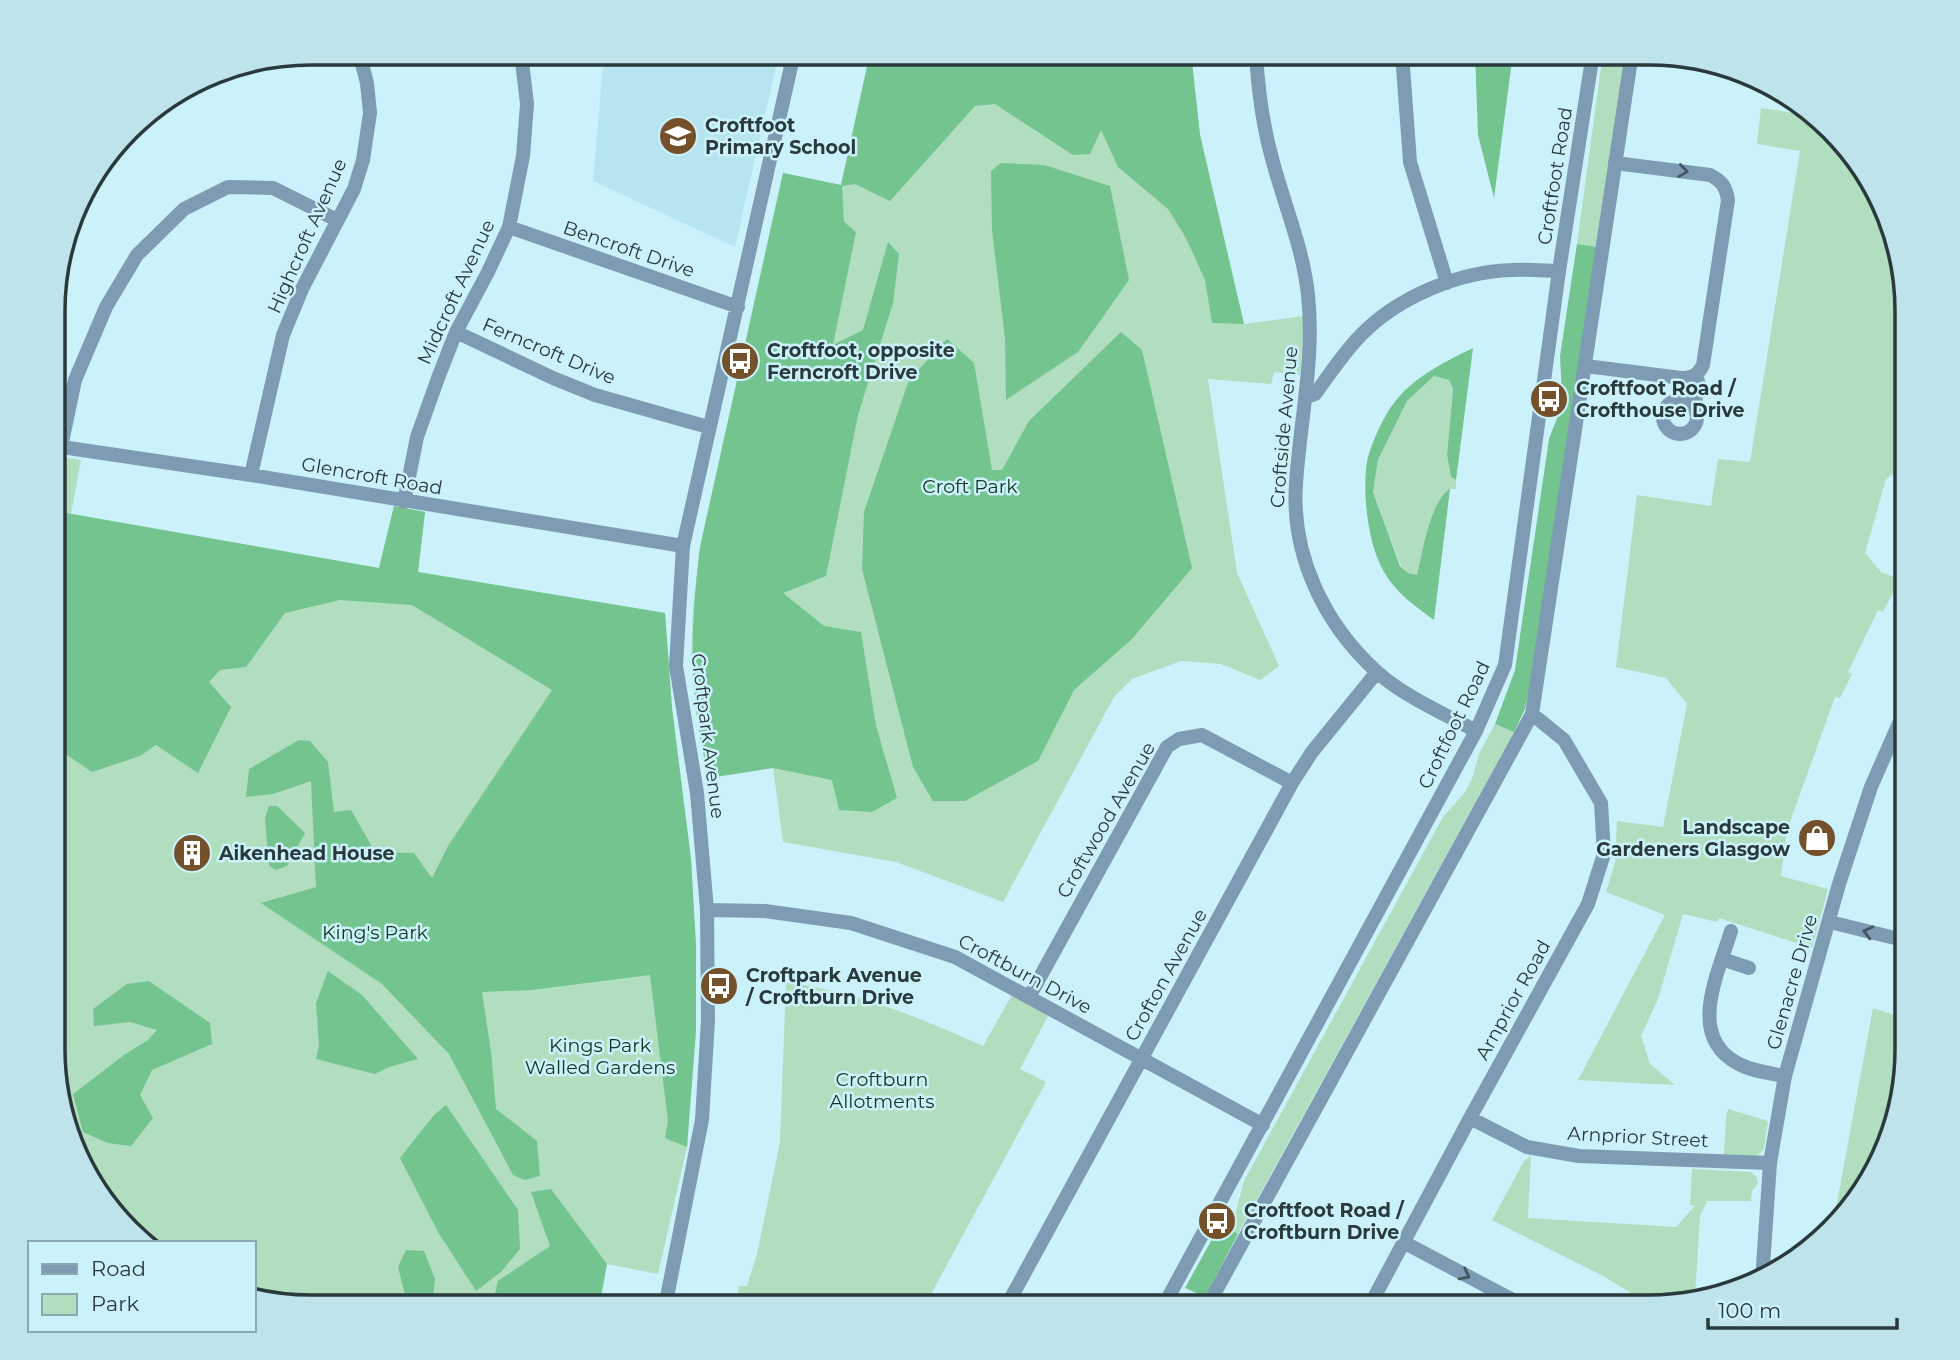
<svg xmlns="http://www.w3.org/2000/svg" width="1960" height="1360" viewBox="0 0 1960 1360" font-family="Montserrat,sans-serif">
	<rect width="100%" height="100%" fill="#cbf2fa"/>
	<path fill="#b6e5ef" d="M604,53h175l-44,194 -142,-66z"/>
	<path fill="#b0debe" d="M870,53h321l9,82 44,189 60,-8 -4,59 -26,-3 -3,12 -63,-5 29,194 42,93 -19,14 -39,-16 -40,-3 -49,18 -18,18 -111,205 -107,-40 -113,-20 -10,-75 -73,-27 -9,-78 2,-54 7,-61 83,-374 58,12z
		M1603,53h23l-29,194 -20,-3z
		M1761,108l53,8 67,80 26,98v170l-21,15 -21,74 16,19 19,7 -17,33 -5,-2 -30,62 4,2 -12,24 -5,-1 -48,133 -6,46 47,13 -16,59 -93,-30 -2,4 -34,-8 -25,85 -17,37 9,28 25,21 -97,-5 87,-165 -59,-23 9,-29 2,-42 46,6 24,-123 -21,-26 -50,-11 21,-172 74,11 7,-47 32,3 50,-311 -43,-7z
		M1434,376l15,4 4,9 -6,66 4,22 5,3v9h-6l-13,15 -20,72 -9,-3 -7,-7 -28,-74 5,-32 29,-59z
		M55,456l26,4 -10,54 308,54 15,-62 31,6 -7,60 247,41 7,95 19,151 5,87v84l-9,117 -29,127 -51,-10 -8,43h-305l-40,-8v-56h-110l-57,-65 -32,-96z
		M1495,724l19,8 -276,502 -12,-7 10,-16 8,-30 199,-364 22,-25 7,-13 7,-25z
		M786,982c74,11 130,34 197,64l29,-51 37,19 -29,55 26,13 -122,225h-189l4,-21h8l10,-32 23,-112z
		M1873,1008l34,11v15l-29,127 -24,45 -21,18z
		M1728,1109l40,12 -4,28 -7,7 -33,-1 2,-37z
		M1531,1156l-3,62 148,9 19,-21 -5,-1 2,-36 58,3 6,4 2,7 -6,8 -1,10h-44l-7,15 -5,81 -45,10h-26l7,-14 -28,-17 -111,-56 32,-59z"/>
	<path fill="#73c48f" d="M870,53h321l9,82 44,189 -32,-1 -7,-43 -19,-42 -18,-29 -50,-42 -17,-37 -11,24 -17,1 -78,-51 -20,2 -85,95 -35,-17 -13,2 2,36 12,10 -23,113 30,-15 25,-88 11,12 -6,49 -35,112 -32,161 -43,17 41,33 37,6 15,94 21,72 -25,14 -33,-2 -7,-30 -59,-12 -64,10c-21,-82 -19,-147 -9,-231l83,-374 58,12z
		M1475,53h38l-19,145 -16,-63z
		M1001,163l43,2 66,21 19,94 -51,72 -72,48 -1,-62 -13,-108 -1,-59z
		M1577,244l20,3 -66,435 -6,27 -11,23 -19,-8 20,-54 34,-231 10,-26 3,-17 -2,-40z
		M1121,332l21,18 50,218 -60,71 -58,51 -36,71 -73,40h-32l-20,-34 -51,-198 2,-57 45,-132 38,-41 27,24 18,107h10l27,-49z
		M1473,348l-17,132 -5,-3 -4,-22 6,-66 -4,-9 -15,-4 -27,25 -29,59 -5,32 27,74 8,7 9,2c6,-23 13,-74 33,-86l-16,131c-18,-13 -39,-28 -50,-48 -16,-27 -22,-79 -17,-110 3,-16 17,-47 27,-59 18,-25 52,-42 79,-55z
		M394,506l31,6 -7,60 247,41 7,95 19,151 5,87v84l-9,117 -22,-9 3,-17 -18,-146 -119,15 -49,2 9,60 5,57 41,32 3,35 -15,4 -12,-5 -64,-121 -67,-70 -121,-81 55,-16 -5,-106 -38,13 -27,3 3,-28 50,-29 11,1 18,21 6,50 17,-2 24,42 39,1 18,25 16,-32 104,-156 -140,-85 -72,-5 -55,13 -39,54 -26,3 -11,12 22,25 -33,66 -42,-28 -16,11 -48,16 -37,-25v-236l324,57z
		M269,806h8l28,27 -18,33 -11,4 -7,-4 -4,-48z
		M328,971l34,24 56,64 -29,8 -14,7 -59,-15 3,-14 -3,-42z
		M149,981l61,42 2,21 -60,26 -12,25 13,23 -22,28 -23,-3 -25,-11 -10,-38 51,-39 24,-15 9,-10 -27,-8 -36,4 -1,-17 34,-25z
		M446,1105l72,105 2,39 -19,23 -25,19 -38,-59 -38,-74 34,-43z
		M551,1189l56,75 -8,43h-107l6,-26 52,-35 -19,-54z
		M1226,1227l12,7 -33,63 -20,-9 26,-47z
		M406,1250l18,1 11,28 -3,28h-24l-10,-40z"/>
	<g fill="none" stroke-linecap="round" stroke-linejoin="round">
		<path stroke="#7d9cb4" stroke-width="14" d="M1256,53c2,37 7,74 17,109 12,45 30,86 35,133 7,64 -8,125 -12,189 -5,71 28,140 81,188 28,25 66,41 99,59
			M1402,53l8,109 37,121
			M509,227l229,80
			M456,332l97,46 42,17 113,32
			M1586,366l95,12c12,0 17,-3 22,-13l25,-165c-2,-13 -6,-19 -18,-25l-95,-12
			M1307,397l8,-3c15,-20 29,-42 46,-59 37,-38 97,-63 150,-65 16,-1 32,1 48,1
			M1663 417a17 17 0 1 1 34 0a17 17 0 1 1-34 0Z
			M1694,406l5,-21 -3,-10
			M55,446l196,29 432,71
			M61,447l14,-67 31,-73 31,-52 47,-46 44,-22 45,1 64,32
			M251,475l32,-140 19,-46 52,-100 9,-29 7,-47 -3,-30 -8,-30
			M404,502l13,-65 21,-59 18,-46 32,-60 21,-45 14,-71 4,-52 -6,-51
			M707,910l58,1 86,12 104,34 308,168
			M1830,922l77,19
			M1731,931c-12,41 -45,104 6,132 14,8 32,10 48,13
			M1722,959l27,9
			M1029,997l138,-250 12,-8 23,-4 90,48
			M1470,1118l57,29 52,9 191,7
			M1405,1243l121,64
			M1762,1281l8,-118 15,-87 54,-192 32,-97 36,-82
			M665,1307l37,-187 6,-100 -1,-110 -10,-117 -21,-127 7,-120 111,-493
			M1006,1307l286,-524 20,-31 65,-80
			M1207,1307l325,-593 100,-661
			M1369,1307l101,-189 118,-214 16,-50 -3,-51 -37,-63 -32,-26"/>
		<path stroke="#7d9cb4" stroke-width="14" d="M1163,1307l313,-576 29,-66 54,-394 34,-218"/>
	</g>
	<defs><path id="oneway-chevron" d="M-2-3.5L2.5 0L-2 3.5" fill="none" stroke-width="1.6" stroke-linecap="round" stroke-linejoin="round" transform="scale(1.75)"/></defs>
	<g stroke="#435760">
		<use href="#oneway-chevron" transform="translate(1683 171) rotate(7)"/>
		<use href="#oneway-chevron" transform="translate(1868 932) rotate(-166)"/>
		<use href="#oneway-chevron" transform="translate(1465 1275) rotate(28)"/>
	</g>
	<defs>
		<symbol id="school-disc" viewBox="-11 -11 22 22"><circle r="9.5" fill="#74512a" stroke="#cbf2fa"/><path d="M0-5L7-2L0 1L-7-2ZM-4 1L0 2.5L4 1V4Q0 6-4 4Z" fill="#fff"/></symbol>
		<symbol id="bus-disc" viewBox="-11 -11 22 22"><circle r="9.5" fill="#74512a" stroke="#cbf2fa"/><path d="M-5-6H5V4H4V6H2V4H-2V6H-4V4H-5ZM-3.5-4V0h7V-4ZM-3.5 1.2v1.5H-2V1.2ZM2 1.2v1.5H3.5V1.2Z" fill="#fff"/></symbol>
		<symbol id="shop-disc" viewBox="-11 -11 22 22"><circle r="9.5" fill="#74512a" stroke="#cbf2fa"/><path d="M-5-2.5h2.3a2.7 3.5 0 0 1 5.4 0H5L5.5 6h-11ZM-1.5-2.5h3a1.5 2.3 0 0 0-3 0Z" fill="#fff"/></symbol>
		<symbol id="building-disc" viewBox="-11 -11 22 22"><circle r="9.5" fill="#74512a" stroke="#cbf2fa"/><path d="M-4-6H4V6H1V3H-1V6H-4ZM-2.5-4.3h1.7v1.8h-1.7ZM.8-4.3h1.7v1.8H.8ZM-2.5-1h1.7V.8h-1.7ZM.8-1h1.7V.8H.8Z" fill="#fff"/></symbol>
	</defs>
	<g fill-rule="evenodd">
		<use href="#school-disc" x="656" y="114" width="44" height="44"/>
		<use href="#bus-disc" x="718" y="339" width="44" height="44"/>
		<use href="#bus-disc" x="1527" y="377" width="44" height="44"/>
		<use href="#shop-disc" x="1795" y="816" width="44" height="44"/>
		<use href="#building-disc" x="170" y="831" width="44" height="44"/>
		<use href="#bus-disc" x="697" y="964" width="44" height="44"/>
		<use href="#bus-disc" x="1195" y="1199" width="44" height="44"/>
	</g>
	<g text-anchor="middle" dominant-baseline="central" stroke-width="5" stroke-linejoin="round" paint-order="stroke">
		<g font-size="19" font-weight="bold" fill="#2a393c" stroke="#cbf2fa" text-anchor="start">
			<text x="705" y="125">Croftfoot<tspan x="705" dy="22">Primary School</tspan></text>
			<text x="767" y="350">Croftfoot, opposite<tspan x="767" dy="22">Ferncroft Drive</tspan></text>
			<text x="1576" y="388">Croftfoot Road /<tspan x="1576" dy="22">Crofthouse Drive</tspan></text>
			<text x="1790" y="827" text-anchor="end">Landscape<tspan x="1790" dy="22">Gardeners Glasgow</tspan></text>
			<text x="219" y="853">Aikenhead House</text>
			<text x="746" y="975">Croftpark Avenue<tspan x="746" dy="22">/ Croftburn Drive</tspan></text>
			<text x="1244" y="1210">Croftfoot Road /<tspan x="1244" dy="22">Croftburn Drive</tspan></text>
		</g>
		<g font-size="19" fill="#2a393c" stroke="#cbf2fa">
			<text transform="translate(1555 176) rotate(-81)">Croftfoot Road</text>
			<text transform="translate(307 236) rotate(-66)">Highcroft Avenue</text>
			<text transform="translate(629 249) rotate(19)">Bencroft Drive</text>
			<text transform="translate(456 292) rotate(-65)">Midcroft Avenue</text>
			<text transform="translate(549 351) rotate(23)">Ferncroft Drive</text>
			<text transform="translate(1284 427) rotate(-85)">Croftside Avenue</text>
			<text transform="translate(372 476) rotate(10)">Glencroft Road</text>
			<text transform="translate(1454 725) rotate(-64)">Croftfoot Road</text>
			<text transform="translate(708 736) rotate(83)">Croftpark Avenue</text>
			<text transform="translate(1106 820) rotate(-60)">Croftwood Avenue</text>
			<text transform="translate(1025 974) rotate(28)">Croftburn Drive</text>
			<text transform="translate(1166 975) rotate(-61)">Crofton Avenue</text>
			<text transform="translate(1792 982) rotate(-74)">Glenacre Drive</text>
			<text transform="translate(1513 1000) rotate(-61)">Arnprior Road</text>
			<text transform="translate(1638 1137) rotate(3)">Arnprior Street</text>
		</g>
		<g font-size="19" fill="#12351f" stroke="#cbf2fa">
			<text x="970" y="486">Croft Park</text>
			<text x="375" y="932">King's Park</text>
			<text x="600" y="1045">Kings Park<tspan x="600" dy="22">Walled Gardens</tspan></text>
			<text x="882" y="1079">Croftburn<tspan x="882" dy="22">Allotments</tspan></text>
		</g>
	</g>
	<path d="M0 0H1960V1360H0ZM311 65H1649A246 246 0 0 1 1895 311V1049A246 246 0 0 1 1649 1295H311A246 246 0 0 1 65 1049V311A246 246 0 0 1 311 65Z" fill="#bee3eb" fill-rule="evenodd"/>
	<path fill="none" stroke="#2a393c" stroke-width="3.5" d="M311 65H1649A246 246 0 0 1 1895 311V1049A246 246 0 0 1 1649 1295H311A246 246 0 0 1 65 1049V311A246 246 0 0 1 311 65Z"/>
	<rect x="28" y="1241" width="228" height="91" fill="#cbf2fa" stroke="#8ba8ae" stroke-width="2"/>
	<rect x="42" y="1264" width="35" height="10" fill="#7d9cb4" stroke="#8ba8ae" stroke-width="2"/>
	<text x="91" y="1276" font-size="21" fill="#2a393c">Road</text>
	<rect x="42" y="1294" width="35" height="21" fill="#b0debe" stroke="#8ba8ae" stroke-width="2"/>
	<text x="91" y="1311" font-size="21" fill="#2a393c">Park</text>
	<path d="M1708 1318v10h189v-10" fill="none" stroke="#2a393c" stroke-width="3.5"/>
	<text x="1718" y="1318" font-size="21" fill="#2a393c" stroke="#cbf2fa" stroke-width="5" paint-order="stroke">100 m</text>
</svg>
